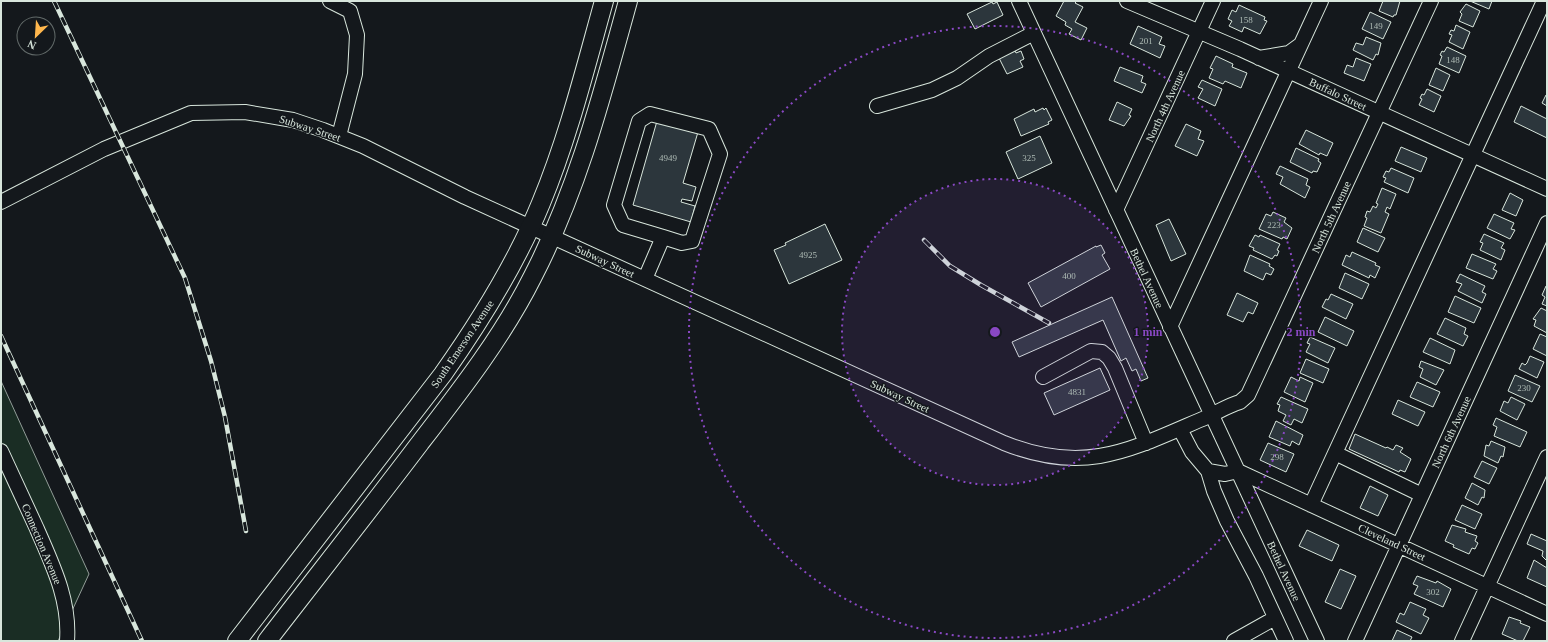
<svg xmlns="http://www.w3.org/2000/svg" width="1548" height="642" viewBox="0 0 1548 642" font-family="'Times New Roman',serif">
	<rect width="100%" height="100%" fill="#14181c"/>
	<path fill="#1a2d24" stroke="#939e99" d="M1,381l88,193 -31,67h-57z"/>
	<path fill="#2c363c" stroke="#d8e6dc" d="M1064,1h13l-2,2 8,4 -8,15 12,6 -6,12 -12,-6 3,-5 -7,-4 1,-3 -10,-6z
		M1383,1h17l-4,14h-2l-1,2 -14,-6z
		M1470,1h22l-3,8z
		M992,2l1,2 4,-2 6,13 -28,14 -8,-15z
		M1466,4l14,7 -7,16 -14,-6 3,-7 -2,-2z
		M1239,5l26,12 -1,3 3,1 -7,13 -16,-7 -2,5 -13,-6 3,-5 -4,-2 4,-9 4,2z
		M1370,12l21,10 -8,17 -21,-10z
		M1456,25l14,7 -7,17 -14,-7 3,-7 -3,-1 2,-4 3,1z
		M1138,26l24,11 -3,7 6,2 -5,12 -30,-14z
		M1366,37l15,6 -3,12 -2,-1 -3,6 -20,-10 3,-7 7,2z
		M1013,47l3,6 5,-2 3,8 -4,2 3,6 -16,7 -10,-20z
		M1447,47l19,9 -7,17 -20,-9 3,-8 -2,-1 2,-4 2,1z
		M1216,56l17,8 -1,3 15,6 -6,15 -16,-7 -2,3 -14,-6 4,-9 -3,-1z
		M1356,58l15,6 -7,17 -20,-8 3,-8 6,2z
		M1120,67l23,9 -2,6 5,2 -4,9 -28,-12z
		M1436,68l14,7 -7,16 -14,-6z
		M1202,80l20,9 -7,17 -17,-8 5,-9 -5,-2z
		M1427,89l14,7 -7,16 -15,-7 3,-6 -2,-1 2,-4 2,1z
		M1546,95h1v11l-5,-3z
		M1117,102l15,7 -3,6 2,1 -7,10 -15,-6z
		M1521,106l26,13v19l-33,-16z
		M1043,108l1,2 2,-2 6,12 -4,2 1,2 -28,12 -7,-17 20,-10 1,3z
		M657,121l41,11 -15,51 13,4 -4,14 -10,-2 -1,3 14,4 -4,16 -58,-17z
		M1186,124l15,7 -3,8 6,2 -7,15 -22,-10z
		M1306,130l27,13 -6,13 -7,-3 -1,2 -20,-11z
		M1040,136l12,27 -34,16 -12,-27z
		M1401,147l26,11 -6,14 -26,-11z
		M1296,148l23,11 -1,2 3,2 -4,9 -4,-1 -1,2 -22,-11z
		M1280,166l28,13 -2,6 4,2 -5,11 -25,-14 3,-7 -7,-3z
		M1391,168l23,10 -6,15 -24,-11 2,-4 -3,-1 3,-6 3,1z
		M1382,188l14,6 -6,15 -3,-2 -2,5 4,2 -8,19 -17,-7 3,-8 -2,-1 2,-6 3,1 3,-6 3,2 2,-4 -2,-1z
		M1510,193l13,7 -7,16 -14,-6z
		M1273,212l13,6 -2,4 8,6 -5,11 -4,-2 -1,2 -23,-10 7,-15 5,2z
		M1494,214l20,9 -3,6 4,1 -5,9 -23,-11z
		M1169,219l17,35 -15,7 -15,-36z
		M825,224l17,36 -53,24 -15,-34 12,-5 -1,-2z
		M1363,228l22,10 -7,14 -21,-10z
		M1484,234l20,9 -3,5 4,2 -4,10 -21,-10 3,-7 -3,-1z
		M1255,235l4,2 1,-2 20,9 -3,6 2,1 -2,5 -2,-1 -3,4 -19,-9 1,-2 -5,-2z
		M1101,245l4,8 -3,2 8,14 -69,38 -13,-24 68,-37v1z
		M1352,252l24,11 -1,2 5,2 -5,11 -5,-3 -1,3 -27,-13 4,-10 4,2z
		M1472,254l24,10 -3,5 4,2 -4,8 -27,-11z
		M1250,255l20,9 -1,2 5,3 -3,6 -5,-2 -3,7 -19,-9z
		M1345,273l24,11 -7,15 -23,-11z
		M1460,274l25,12 -3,6 4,2 -4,9 -24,-12 4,-7 -6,-2z
		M1546,286l1,1v19l-5,-2 3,-7 -3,-2z
		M1237,293l21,10 -5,11 -5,-2 -5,10 -16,-7z
		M1331,294l22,10 -7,15 -24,-12 4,-8 2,1z
		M1455,296l26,12 -7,15 -26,-11z
		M1112,297l36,81 -7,3 -5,-12 -4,2 -6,-13 -5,3 -18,-41 -84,37 -7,-15z
		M1541,308l6,3v22l-13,-7 2,-6 -3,-1z
		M1325,317l29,14 -7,15 -29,-14z
		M1445,318l21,10 -2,6 4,2 -5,10 -26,-12z
		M1540,334l7,3v19l-14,-7z
		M1310,337l25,11 -7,15 -22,-11 4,-8 -3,-1z
		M1430,338l25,12 -5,14 -27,-12z
		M1530,356l14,6 -7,16 -18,-9 3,-6 3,2 2,-2z
		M1306,359l23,10 -6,14 -23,-10z
		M1421,361l23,9 -8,15 -16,-8 3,-8 -4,-2z
		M1100,368l10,22 -56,25 -10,-22z
		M1515,375l25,11 -8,16 -24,-11z
		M1291,377l8,4 1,-4 13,6 -8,19 -21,-10z
		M1417,382l23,10 -7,15 -23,-10z
		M1281,397l27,12 -6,14 -8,-4 -3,6 -8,-4 3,-6 -8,-4 2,-6 -3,-1z
		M1511,397l14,7 -8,16 -17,-9 4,-10 4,2z
		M1398,400l27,12 -7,14 -26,-12z
		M1496,418l31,14 -7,15 -26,-11 3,-9 -4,-2z
		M1276,421l27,14 -4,10 -7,-4 -2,5 -21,-9z
		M1355,434l31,14 1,-1 6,3 3,-5 7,3 -3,4 11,7 -6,13 -5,-2 -1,2 -50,-23z
		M1491,441l14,6 -2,10 -2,-1 -3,7 -14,-7 2,-11 3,1z
		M1268,443l26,11 -8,18 -26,-12z
		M1482,461l15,7 -8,16 -15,-7z
		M1472,483l13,7 -1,8 -2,-1 -4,8 -13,-7z
		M1370,486l18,9 -10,21 -18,-8z
		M1462,505l20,9 -7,15 -20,-9z
		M1452,525l14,4 -1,3 12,4 -2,5 3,2 -3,6 -3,-1 -3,6 -16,-7 1,-2 -9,-4z
		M1307,530l32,15 -7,16 -33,-15z
		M1531,534l16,7v20l-5,-5 1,-5 -16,-7z
		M1534,560l13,8v19l-20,-9z
		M1340,569l16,7 -15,33 -16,-7z
		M1417,576l19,7 1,-2 14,8 -8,18 -29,-13 4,-8 -5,-2z
		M1410,602l16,7 -3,6 6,3 -8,16 -25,-12 4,-9 4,2z
		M1509,617l12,4 -1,2 10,4 -7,14h-5l-16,-7z
		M1397,630l15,7 -2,4h-18z"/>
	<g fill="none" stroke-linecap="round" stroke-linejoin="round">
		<defs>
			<path id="minor" d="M330,1l20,10 7,24 -2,39 -16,62
				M1019,1l298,640
				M1127,1l113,48 307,140
				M1259,58l30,-5 11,-8
				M877,106l55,-16 25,-12 32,-22 45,-23
				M1,202l103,-53 87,-36 54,-1 48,8 30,10 40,16 102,51 539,246c82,33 128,6 203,-26 11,-5 22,-12 33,-15l8,-7 183,-394
				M1116,210l97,-209
				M645,279l18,-42 -40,-12 -9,-20 25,-84 11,-7 59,15 11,25 -28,87 -10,2 -19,-6
				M1170,327l151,-326
				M1043,377l48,-26 11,1 7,6 6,10 31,75
				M1180,429l12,23 16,19 6,20 13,30 29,55 30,65
				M1,451c12,26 24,52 36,78 16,37 33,71 30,112
				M1335,453l87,42
				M1208,471l17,3 13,-3 309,143
				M1311,505l233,-504
				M1234,641l41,-23
				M1355,641l192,-418
				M1462,641l85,-184"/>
			<path id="major" d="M237,641l206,-267c38,-54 73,-110 98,-171 27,-65 44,-134 63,-202
				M267,641c51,-66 103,-132 153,-198 41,-53 83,-107 113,-167 45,-87 69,-181 95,-275"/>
		</defs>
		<use href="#minor" stroke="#d8e6dc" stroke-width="16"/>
		<use href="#major" stroke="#d8e6dc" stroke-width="20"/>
		<use href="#minor" stroke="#14181c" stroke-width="14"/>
		<use href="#major" stroke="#14181c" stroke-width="18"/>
		<defs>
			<path id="rail" d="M54,1l131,277 26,83 14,56 21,114
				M924,240l26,26 31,19 68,38
				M1,336l141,305"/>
		</defs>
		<use href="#rail" stroke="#d8e6dc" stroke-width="4.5"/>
		<use href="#rail" stroke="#14181c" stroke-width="3" stroke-dasharray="9" stroke-linecap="butt"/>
	</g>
	<circle cx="995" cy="332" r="153" fill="#8948c3" fill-opacity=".12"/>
	<g fill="none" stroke="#8948c3" stroke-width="2" stroke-dasharray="2 4">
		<circle cx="995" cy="332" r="153"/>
		<circle cx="995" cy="332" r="306"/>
	</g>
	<g text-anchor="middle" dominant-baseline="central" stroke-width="3" stroke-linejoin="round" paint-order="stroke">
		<g font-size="9" fill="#adbab4">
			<text x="1246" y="20">158</text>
			<text x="1376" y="26">149</text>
			<text x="1146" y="41">201</text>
			<text x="1453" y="60">148</text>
			<text x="668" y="158">4949</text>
			<text x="1029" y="158">325</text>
			<text x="1274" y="225">223</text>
			<text x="808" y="255">4925</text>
			<text x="1069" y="276">400</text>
			<text x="1524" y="388">230</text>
			<text x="1077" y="392">4831</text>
			<text x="1277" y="457">298</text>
			<text x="1433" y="592">302</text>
		</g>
		<g font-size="11" fill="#d8e6dc" stroke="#14181c">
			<text transform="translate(1338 94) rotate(25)">Buffalo Street</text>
			<text transform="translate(1165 106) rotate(-65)">North 4th Avenue</text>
			<text transform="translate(310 128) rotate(18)">Subway Street</text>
			<text transform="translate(1331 217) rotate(-65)">North 5th Avenue</text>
			<text transform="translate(605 261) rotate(25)">Subway Street</text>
			<text transform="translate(1147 278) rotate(65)">Bethel Avenue</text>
			<text transform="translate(462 344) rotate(-56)">South Emerson Avenue</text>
			<text transform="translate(900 396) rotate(25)">Subway Street</text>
			<text transform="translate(1451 432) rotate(-65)">North 6th Avenue</text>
			<text transform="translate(1392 542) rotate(25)">Cleveland Street</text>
			<text transform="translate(42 544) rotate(67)">Connection Avenue</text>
			<text transform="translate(1284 571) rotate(65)">Bethel Avenue</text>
		</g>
	</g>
	<circle cx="995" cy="332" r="6" fill="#8948c3" stroke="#14181c" stroke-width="2"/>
	<g font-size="12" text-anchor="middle" font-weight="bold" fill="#8948c3" stroke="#14181c" stroke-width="3" stroke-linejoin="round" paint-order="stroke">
		<text x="1148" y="336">1 min</text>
		<text x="1301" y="336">2 min</text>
	</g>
	<rect width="1548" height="642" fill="none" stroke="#d8e6dc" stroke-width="4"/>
	<g transform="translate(36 36) rotate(205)"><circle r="19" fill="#14181c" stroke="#626a69"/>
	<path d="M0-3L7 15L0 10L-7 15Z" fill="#ffb74d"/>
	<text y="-6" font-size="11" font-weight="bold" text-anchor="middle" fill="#d8e6dc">N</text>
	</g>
</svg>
